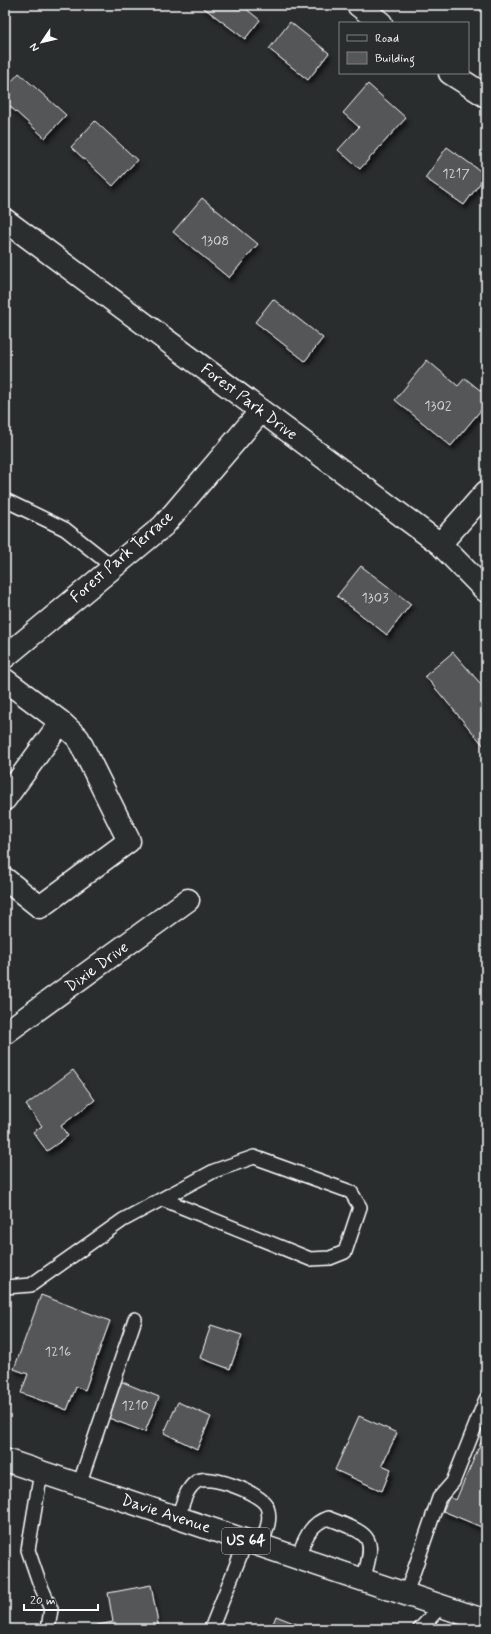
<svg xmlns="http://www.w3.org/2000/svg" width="491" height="1634" viewBox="0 0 491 1634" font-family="Mynerve,sans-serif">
	<defs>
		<filter id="shadow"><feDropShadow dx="2.5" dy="4.5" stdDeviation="2" flood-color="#0009"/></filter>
	</defs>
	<rect width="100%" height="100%" fill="#2a2d2e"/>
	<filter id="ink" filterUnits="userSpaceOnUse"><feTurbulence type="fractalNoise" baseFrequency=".025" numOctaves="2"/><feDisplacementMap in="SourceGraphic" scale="8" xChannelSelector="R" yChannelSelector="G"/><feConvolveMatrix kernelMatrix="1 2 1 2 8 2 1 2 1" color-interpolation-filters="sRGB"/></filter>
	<g filter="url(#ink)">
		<path fill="#555758" stroke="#fff" filter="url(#shadow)" d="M200,5h48l-3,3 15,12 -15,19z
			M290,22l39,31 -21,27 -39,-31z
			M19,73l47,42 -21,23 -40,-36v-13z
			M368,84l38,34 -46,51 -22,-19 21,-23 -16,-14z
			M95,121l42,39 -24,26 -42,-39z
			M447,147l39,28 -22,30 -39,-27z
			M202,198l56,46 -29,34 -56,-46z
			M273,299l50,39 -18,23 -50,-39z
			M427,360l31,26 7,-8 21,17v9l-35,42 -56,-46z
			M361,566l50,38 -24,31 -50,-39z
			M453,652l33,38v54l-2,2 -59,-70z
			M73,1070l22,30 -34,26 7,10 -21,15 -14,-19 9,-6 -16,-21z
			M41,1295l69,26 -25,69 -9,-3 -9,23 -46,-17 7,-19 -14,-5z
			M211,1325l31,10 -12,34 -30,-11z
			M120,1381l39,16 -14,35 -39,-15z
			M178,1402l33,15 -14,32 -33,-16z
			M359,1416l38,17 -15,32 9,4 -9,22 -47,-21z
			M482,1440l4,2v87l-43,-18 6,-14 7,3z
			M151,1585l8,44h-66v-3l20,-4 -5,-29z
			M276,1616l33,13h-38z"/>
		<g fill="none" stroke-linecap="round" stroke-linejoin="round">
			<defs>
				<path id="service" d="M5,500l60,29 48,38
					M5,1287l26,-2 92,-65 91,-49 40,-14 97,35 9,15 -15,45 -15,6 -20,1 -148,-60
					M41,1472l-13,78 11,32 12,27 -3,20
					M79,1485l56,-166
					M178,1518c4,-12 7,-28 18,-36 12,-9 66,11 71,25 5,13 -2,26 -6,39
					M297,1558c8,-18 12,-34 31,-40 42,17 49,16 35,62
					M406,1594l33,-96 14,-16 33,-83
					M211,1629l35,-88
					M420,1629l21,-23"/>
				<path id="minor" d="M358,5l23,18
					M450,73l36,23
					M5,220l435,324 46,47
					M440,544l46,-52
					M5,657l158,-131 98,-115
					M5,680l56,42 17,16 51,103 -89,66 -35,-28
					M5,799l56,-77
					M5,1033l183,-133"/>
				<path id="primary" d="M5,1460l481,161"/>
			</defs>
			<use href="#service" stroke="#fff" stroke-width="16"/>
			<use href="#minor" stroke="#fff" stroke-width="25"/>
			<use href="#primary" stroke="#fff" stroke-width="25"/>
			<use href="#service" stroke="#2a2d2e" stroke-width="13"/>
			<use href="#minor" stroke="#2a2d2e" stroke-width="22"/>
			<use href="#primary" stroke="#2a2d2e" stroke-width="22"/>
		</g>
	</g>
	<g text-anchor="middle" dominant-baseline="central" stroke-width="4" stroke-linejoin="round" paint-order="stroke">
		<g font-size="14" fill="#d4d5d5">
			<text x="456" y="174">1217</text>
			<text x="215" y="241">1308</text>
			<text x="438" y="406">1302</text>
			<text x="375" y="598">1303</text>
			<text x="58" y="1352">1216</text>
			<text x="135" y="1406">1210</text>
		</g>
		<rect fill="#2a2d2e" stroke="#bfc0c0" stroke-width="1" x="222" y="1528" width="48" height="26" rx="3"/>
		<g font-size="15" font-weight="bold" fill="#fff">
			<text x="246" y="1541">US 64</text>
		</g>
		<g font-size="16" fill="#fff" stroke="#2a2d2e">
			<text transform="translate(249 402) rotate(37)">Forest Park Drive</text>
			<text transform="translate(122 557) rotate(-41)">Forest Park Terrace</text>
			<text transform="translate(97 967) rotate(-36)">Dixie Drive</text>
			<text transform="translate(166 1514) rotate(18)">Davie Avenue</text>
		</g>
	</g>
	<rect width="491" height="1634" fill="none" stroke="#2a2d2e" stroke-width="20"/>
	<rect x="10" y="10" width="471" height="1614" fill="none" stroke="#fff" stroke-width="1.5" filter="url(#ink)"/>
	<rect x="339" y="22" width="130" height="52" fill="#2a2d2e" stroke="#7f8182"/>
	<rect x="347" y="35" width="20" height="6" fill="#2a2d2e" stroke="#7f8182"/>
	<text x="375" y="42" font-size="12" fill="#ffffff">Road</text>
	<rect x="347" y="52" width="20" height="12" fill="#555758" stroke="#7f8182"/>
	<text x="375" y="62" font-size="12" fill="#ffffff">Building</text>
	<g transform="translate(42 42) rotate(235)" stroke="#2a2d2e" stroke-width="3" paint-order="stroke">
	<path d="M0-3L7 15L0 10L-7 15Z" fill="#ffffff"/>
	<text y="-6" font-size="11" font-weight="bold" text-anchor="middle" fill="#ffffff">N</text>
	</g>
	<path d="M24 1604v6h74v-6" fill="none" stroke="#ffffff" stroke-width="2"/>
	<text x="30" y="1604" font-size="12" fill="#ffffff" stroke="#2a2d2e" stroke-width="3" paint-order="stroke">20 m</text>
</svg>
